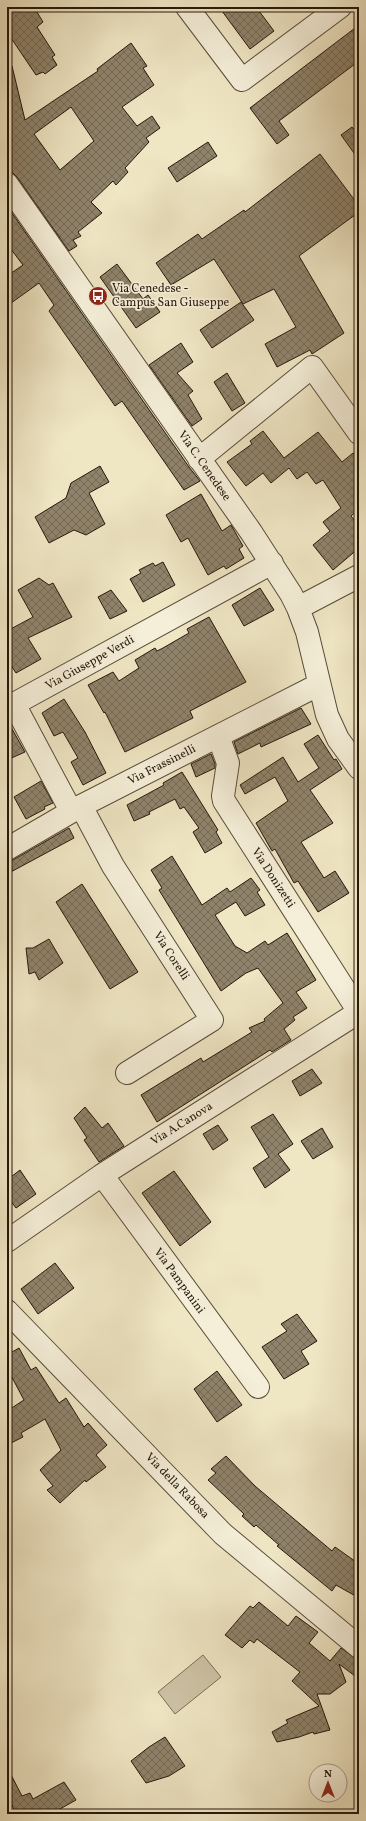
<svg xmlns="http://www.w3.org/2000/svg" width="366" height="1821" viewBox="0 0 366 1821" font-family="Vollkorn,serif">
	<defs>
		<pattern id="building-cross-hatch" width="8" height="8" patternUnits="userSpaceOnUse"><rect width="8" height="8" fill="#8f836b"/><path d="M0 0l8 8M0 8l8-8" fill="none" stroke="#756a56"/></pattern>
	</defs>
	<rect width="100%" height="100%" fill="#efe6c4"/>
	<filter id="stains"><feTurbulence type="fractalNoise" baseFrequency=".005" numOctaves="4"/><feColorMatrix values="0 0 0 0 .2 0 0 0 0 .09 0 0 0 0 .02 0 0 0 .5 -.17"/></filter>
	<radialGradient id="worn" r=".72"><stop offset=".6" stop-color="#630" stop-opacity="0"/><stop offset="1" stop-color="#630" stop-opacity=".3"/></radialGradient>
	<path fill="#cdc3a5" stroke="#7a6d58" d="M203,1655l18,22 -46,37 -17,-22z"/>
	<path fill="url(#building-cross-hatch)" stroke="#26170b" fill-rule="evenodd" d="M7,7h27l9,15 -6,5 18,28 -3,2 5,8 -12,9 -2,-2 -7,3 -29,-43z
		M219,7h37l18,24 -24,18z
		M359,25v36l-80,60 10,14 -12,9 -27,-36z
		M131,43l16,23 -4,2 11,17 -32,22 15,19 15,-10 8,12 -14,10 3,4 -24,26 3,4 -12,13 -3,-4 -22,21 11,11 -24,19 3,4 -8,4 4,6 -8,5 -52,-74 -4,-4 -6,-1v-105l5,-1 13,54 73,-49 -1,-2zM71,107l23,34 -34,29 -26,-36z
		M352,127l7,9v24l-18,-25z
		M208,142l9,14 -40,26 -9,-14z
		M320,154l39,52v6l-60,44 45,77 -32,21 -2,-4 -33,17 -12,-23 31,-17 -22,-38 -31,15 -29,-45 -43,26 -15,-22 42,-29 4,5 42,-29 1,2z
		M7,206l182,261 11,14 -16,9 -62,-89 -7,5 -66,-95 5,-6 -15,-22 -32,23v-30l16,-11 -16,-21z
		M117,264l26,35 5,-4 12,17 -24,16 -36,-51z
		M241,302l13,18 -42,28 -12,-18z
		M181,343l12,19 -16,11 16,18 -5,4 14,24 -10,7 -43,-61z
		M227,373l18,30 -13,8 -18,-29z
		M263,431l21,27 34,-26 24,30 11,-9 6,7v49l-8,7 8,10v22l-26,22 -20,-25 17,-14 -7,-9 18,-14 -18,-28 -7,4 -9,-12 -10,7 -8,-11 -18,15 -8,-10 -17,13 -19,-24 25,-18 -2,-3z
		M100,466l9,16 -20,11 16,31 -19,11 -12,-5 -25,13 -14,-26 31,-19 5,-15z
		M201,494l21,37 9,-6 12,21 -4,3 5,9 -18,11 -2,-3 -16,9 -20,-37 -7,4 -15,-27z
		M163,562l12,23 -32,17 -13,-23 11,-6 -2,-3 14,-7 2,3z
		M39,578l10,7 4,-2 19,34 -44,21 13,21 -25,14 -9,-14v-28l26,-14 -15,-27z
		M260,588l14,22 -30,16 -12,-21z
		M111,590l16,21 -17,8 -12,-22z
		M209,617l37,65 -56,29 3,7 -68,34 -20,-40 -1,1 -16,-28 25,-13 6,9 20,-13 -4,-8 20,-12 2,3 6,-3 26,-15 -2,-4z
		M64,699l21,33 21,41 -23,12 -12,-23 7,-4 -15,-26 -9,4 -12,-23z
		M301,708l10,16 -50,23 -1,-4 -22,11 -4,-12z
		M7,720l18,32 -18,8z
		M318,735l16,25 2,-1 6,10 -32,21 23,33 -32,19 23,36 11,-7 14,22 -31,19 -20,-31 -4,2 -19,-34 -3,2 -16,-28 32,-22 -13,-24 -30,17 -5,-9 43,-28 15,25 21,-14 -15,-24z
		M211,754l4,10v4l-19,9 -5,-13z
		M182,772l36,58 -2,2 6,11 -17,10 -12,-21 6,-4 -15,-21 -4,2 -5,-10 -26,13 1,2 -16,7 -7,-16 37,-20 -1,-2z
		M41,781l12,22 -9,4 1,2 -19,10 -12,-22z
		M69,828l5,10 -67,36v-13l6,-1z
		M172,856l30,49 25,-17 3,4 21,-14 9,12 -3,2 8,13 -20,11 -9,-14 -21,13 20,31 12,7 18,-12 3,4 19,-12 29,47 -20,12 11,16 -14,9 2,3 -11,9 7,11 -19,12 -2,-2 -113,72 -16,-27 60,-37 2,4 49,-30 -3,-4 16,-7 -1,-2 19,-16 -25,-35 -12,5 -25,18 -62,-101 3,-2 -11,-18z
		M82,884l56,88 -28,17 -54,-87z
		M49,939l14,24 -24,17 -4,-8 -6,2 -3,-26h7z
		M312,1069l10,14 -22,13 -8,-15z
		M85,1107l17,21 6,-5 16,23 -25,16 -15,-22 3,-2 -13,-20z
		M273,1114l20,30 -15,10 12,16 -25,18 -12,-20 16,-11 -18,-30z
		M218,1125l10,15 -15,10 -10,-16z
		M322,1128l11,19 -20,12 -12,-18z
		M20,1170l16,24 -20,14 -9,-12v-16z
		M174,1171l37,51 -31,24 -38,-53z
		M55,1263l19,25 -36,26 -17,-25z
		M297,1314l20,27 -16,10 8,13 -25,15 -22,-32 25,-16 -6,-7z
		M19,1348l12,22 5,-3 23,36 7,-5 18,29 4,-4 19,22 -11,10 10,12 -20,15 -1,-2 -25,23 -13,-13 6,-4 -13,-16 21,-20 -16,-31 -24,14 2,4 -16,8v-34l17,-11 -17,-32v-13z
		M217,1371l25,34 -25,17 -23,-33z
		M226,1456l29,30 77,65 3,-4 24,17v34l-23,-13 -4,6 -55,-45 2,-1 -23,-20 -2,2 -12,-11 2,-2 -36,-34 8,-7 -5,-4z
		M259,1602l29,24 8,-10 22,16 -9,11 21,18 11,-13 18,13v18l-20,-15 7,18 -16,12h-13l13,36 -16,4 -1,-2 -14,5 -22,5 -5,-10 16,-9 -2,-3 33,-14 -27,-25 8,-9 -43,-33 -3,4 -4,-3 -8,8 -17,-13 25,-29 3,2z
		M165,1737l20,29 -16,10 -23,7 -15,-22 18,-14z
		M7,1767l15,29 8,-3 3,6 31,-17 12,18 -25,14h-35l-4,-9 -5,2z"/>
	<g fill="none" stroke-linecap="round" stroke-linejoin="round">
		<defs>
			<path id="minor" d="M187,7l55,73 98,-73
				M7,184l244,348 40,62 7,14 9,24 20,83 11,24 21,29
				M199,459l113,-92 47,66
				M298,608l61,-32
				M218,736l10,27 -5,33 1,5 135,211
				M81,806l32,60 99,154 -85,53
				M71,811l-57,-107 258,-141
				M7,849l74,-43 237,-121
				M102,1175l156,212
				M7,1241l95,-66 257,-163
				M7,1311l216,223 136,113"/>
		</defs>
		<use href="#minor" stroke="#584b39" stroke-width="24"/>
		<use href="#minor" stroke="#f5efd9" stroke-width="22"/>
	</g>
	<defs>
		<symbol id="bus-disc" viewBox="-11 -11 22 22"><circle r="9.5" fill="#8f2418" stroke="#f5efd9"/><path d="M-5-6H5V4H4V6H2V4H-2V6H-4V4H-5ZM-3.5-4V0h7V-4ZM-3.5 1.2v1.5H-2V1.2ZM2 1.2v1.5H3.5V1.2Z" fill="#fff"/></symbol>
	</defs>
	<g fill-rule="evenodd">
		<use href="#bus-disc" x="87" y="285" width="22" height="22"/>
	</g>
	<g text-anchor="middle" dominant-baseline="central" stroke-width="3.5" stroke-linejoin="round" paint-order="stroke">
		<g font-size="12" fill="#26170b" stroke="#f5efd9" text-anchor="start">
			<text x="112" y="289">Via Cenedese -<tspan x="112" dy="14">Campus San Giuseppe</tspan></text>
		</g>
		<g font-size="12" fill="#26170b" stroke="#f5efd9">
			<text transform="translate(204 466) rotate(55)">Via C. Cenedese</text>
			<text transform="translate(90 663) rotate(-29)">Via Giuseppe Verdi</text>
			<text transform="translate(162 765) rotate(-27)">Via Frassinelli</text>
			<text transform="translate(273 878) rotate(57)">Via Donizetti</text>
			<text transform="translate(171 956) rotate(57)">Via Corelli</text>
			<text transform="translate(182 1124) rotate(-32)">Via A.Canova</text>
			<text transform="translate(179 1281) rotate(54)">Via Pampanini</text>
			<text transform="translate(177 1486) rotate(46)">Via della Rabosa</text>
		</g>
	</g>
	<rect width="366" height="1821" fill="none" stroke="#efe6c4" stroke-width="24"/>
	<rect x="8" y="8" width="350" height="1805" fill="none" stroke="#26170b" stroke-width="2"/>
	<rect x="12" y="12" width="342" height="1797" fill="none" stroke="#26170b"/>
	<g transform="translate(328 1783)"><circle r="19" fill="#f5efd9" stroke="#a29987"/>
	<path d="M0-3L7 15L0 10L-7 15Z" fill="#8f2418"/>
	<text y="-6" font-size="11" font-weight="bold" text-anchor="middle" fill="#26170b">N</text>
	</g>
	<rect width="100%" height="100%" filter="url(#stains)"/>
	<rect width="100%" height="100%" fill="url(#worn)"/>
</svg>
